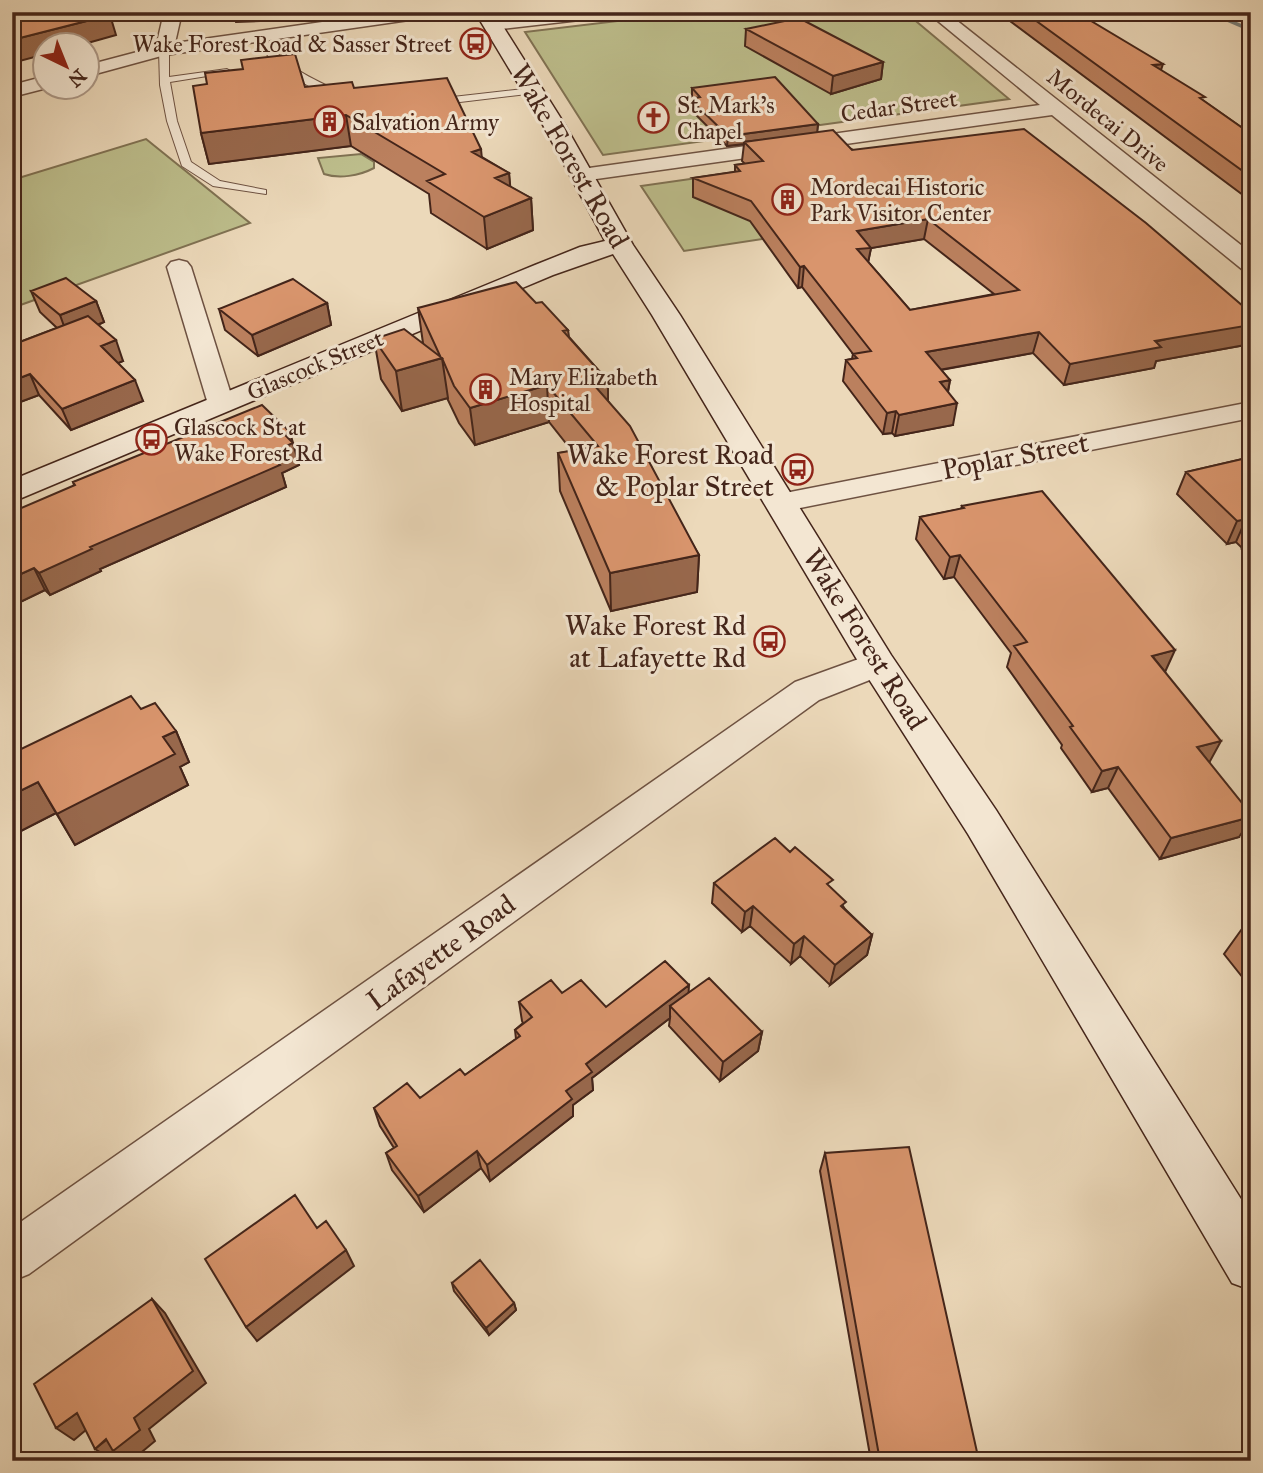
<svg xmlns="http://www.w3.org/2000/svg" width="1263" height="1473" viewBox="0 0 1263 1473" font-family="'IM FELL Great Primer',serif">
	<rect width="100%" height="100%" fill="#ecd9ba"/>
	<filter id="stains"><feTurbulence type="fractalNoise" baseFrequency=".00286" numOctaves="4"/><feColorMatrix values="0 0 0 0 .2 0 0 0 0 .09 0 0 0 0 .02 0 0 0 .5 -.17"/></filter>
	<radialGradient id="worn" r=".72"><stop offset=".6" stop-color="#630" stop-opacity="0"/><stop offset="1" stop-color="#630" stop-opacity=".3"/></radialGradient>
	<path fill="#bdbe8c" stroke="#807253" stroke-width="2" d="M693,12h212l104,87 -406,56 -78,-123z
		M146,139l104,84 -238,85v-128z
		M361,154l13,8v6c-15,8 -35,11 -50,6l-6,-16z
		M838,158l56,61 -210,32 -43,-65z"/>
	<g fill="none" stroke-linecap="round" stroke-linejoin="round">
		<path fill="#787e78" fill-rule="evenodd" d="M1204,12h9l38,16v4z"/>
		<defs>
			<path id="lane" d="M256,34h6c20,32 48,44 81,59v4c-24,1 -85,-38 -87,-63z
				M164,47l5,3v27l58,-8 5,3 -62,10 7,39 14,41 29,19 46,9v4l-53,-8 -31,-20 -15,-45 -7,-36 -1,-35z
				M533,88l5,3 -2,2 -101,12 -5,-3 5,-3z"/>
			<path id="street" d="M164,12h18l-7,31 217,-31h46l-8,5 -265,38 -77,21v-11l68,-18z
				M559,12h55l-8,5 -113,13 -9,-5 9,-5z
				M927,12h19l305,241v19l-8,-2 -191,-155 -470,66 -7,-2 -4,-4 4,-4 7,-2 458,-64z
				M46,76l1,12 -35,9v-12z
				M179,260l8,2 4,5 43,137 -4,6 -9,2 -9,-2 -4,-6 -41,-137 4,-5z
				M1251,402v16l-471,94 -10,-2 -5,-7 5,-7 10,-2z
				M878,652l12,4 5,8 -5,8 -71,28 -790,574 -17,7v-53l783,-546z"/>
			<path id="secondary" d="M475,12h19l71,113 68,120 47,70 211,340 105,155 255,405v75l-19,-7 -264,-449 -103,-161 -213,-358 -39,-61 -60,21 -541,227v-22l523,-215 45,-18 25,-6 -62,-116z"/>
		</defs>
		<use href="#lane" stroke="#6e5242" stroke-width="2"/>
		<use href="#street" stroke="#6e5242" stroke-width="3"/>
		<use href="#secondary" stroke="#44251a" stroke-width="3"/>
		<use href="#lane" fill="#f3e6d2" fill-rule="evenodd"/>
		<use href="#street" fill="#f3e6d2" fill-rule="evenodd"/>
		<use href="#secondary" fill="#f3e6d2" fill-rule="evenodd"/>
	</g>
	<path fill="#bb805e" stroke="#44251a" stroke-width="2" fill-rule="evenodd" d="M233,12h56l-2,8 -51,2z
		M1011,12h65l175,122v67l-241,-180z
		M746,29l137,33 -2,17 -50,15 -86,-48z
		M305,87l49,1 128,69 27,16 1,14 21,11 2,32 -46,19 -56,-36 -2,-19 -78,-48 -142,18 -8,-31z
		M692,88l126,36 -1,8 428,213 -89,16 -2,7 -90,17 -31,-32 -92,17 9,10 -2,12 5,33 -58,11 -3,-3 -9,1 -40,-53 3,-21 6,-1 1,-5 -51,-67 -4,1 -48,-67 -57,-24v-19l42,-6v-7l10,-1 -3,-3 2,-17 -17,2 -38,-38 1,-9 2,-1zM924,239l70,55 -84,16 -42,-48 3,-14z
		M31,291l65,10 8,21 -6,3 25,36 -5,2 25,38 -72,29 -32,-35 -27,10v-60l45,-17 -17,-16z
		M327,303l4,22 -73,31 -33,-26 -6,-21z
		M536,303l32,27 1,7 39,44v20l91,154 -2,37 -86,19 -51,-120 -2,-38 14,-2 -23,-29 -74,23 -16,-22 -12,-25 -45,13 -21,-32 -7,-40 49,4 -5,-35z
		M292,442l7,23 -17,8 4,14 -186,82 1,2 -51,24 -5,-5 -33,16 62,-121 -1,-3z
		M1251,457v89l-9,2 -6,-6 -9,2 -50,-50 9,-22z
		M962,506l203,166 44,90 30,75 -79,22 -52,-71 -16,4 -31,-44 1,-3 -55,-78 4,-14 -57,-76 -10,2 -28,-40 4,-22 41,-8z
		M141,709l35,22 13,31 -9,5 8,18 -113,60 -19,-32 -39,20 -5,-6v-79l3,4z
		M714,883l117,5 14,21 27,26 -5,20 -37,30 -30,-29 -9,8 -41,-38 -8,6 -30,-29z
		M1251,924v64l-27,-34 20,-28z
		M562,993l44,14 83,-14 73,39 -4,19 -38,30 -51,-55 1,-8 -78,60 1,12 -20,15v11l-83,65 -9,-13 -57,44 -32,-42 -6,-17 8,-5 -14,-22 -6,-18 46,-10 45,-23 51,-36 -1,-9 8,-7 -1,-2 -3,-19z
		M1251,1001v9l-4,-4z
		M825,1153l154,308h-108l-51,-290z
		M452,1283l62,20 2,7 -27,25 -35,-44z"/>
	<path fill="#98684c" stroke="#44251a" stroke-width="2" d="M110,15l6,20 -39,11h-31v8l-34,9v-23z
		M883,62l-2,17 -50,15 2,-18z
		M1163,64l-6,18 -4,-17z
		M346,115l5,31 -142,18 -8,-31z
		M818,124l-1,10 -73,8v2l-17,2 1,-10z
		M481,149l3,31 -12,-28z
		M509,173l3,32 -17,-27z
		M531,198l2,32 -46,19 -3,-32z
		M928,219l-4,20 -53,9 -4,20 -10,-18v-19z
		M804,266l-2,21 -4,1 2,-21z
		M96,301l8,21 -36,15 -8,-22z
		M327,303l4,22 -73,31 -6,-21z
		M1251,317v15l-6,13 -89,16 -2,7 -90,17 6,-21z
		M1039,332l-6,21 -111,20 4,-21z
		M116,340l7,21 -14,6 -8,-21z
		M442,358l6,40 -46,13 -6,-40z
		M30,374l9,21 -27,10v-24z
		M135,380l8,21 -72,29 -9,-21z
		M950,380l-4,21 -6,-19z
		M608,381v37l-14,-33z
		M547,385l2,37 -74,23 -5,-37z
		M957,403l-4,22 -58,11 4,-21z
		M896,411l-4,22 -9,1 4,-21z
		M290,432l9,33 -17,8 4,14 -186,82 1,2 -51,24 -11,-22 230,-119 15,-20z
		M1246,519l-10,23 -9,2 10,-23z
		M1251,530v16l-9,2z
		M699,555l-2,37 -86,19 -1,-38z
		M960,555l-6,22 -10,2 6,-22z
		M34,568l11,22 -33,16v-28z
		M1175,650l-10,22 -13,-16z
		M176,731l13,31 -9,5 8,18 -113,60 -18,-31 106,-77z
		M1221,741l-12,22 -12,-16z
		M1118,767l-10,21 -16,4 10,-21z
		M38,782l18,31 -39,20 -5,-6v-32z
		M1251,817v2l-12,18 -79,22 11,-21z
		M753,906l-3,20 -8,6 3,-20z
		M872,935l-5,20 -37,30 5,-20z
		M804,936l-4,20 -9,8 3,-20z
		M689,985l-1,19 -18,2v12l-78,60 1,12 -20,15v11l-83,65 -3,-16 79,-74 20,-27z
		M762,1032l-4,19 -38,30 3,-19z
		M477,1151l4,17 -57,44 -6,-16z
		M346,1250l8,16 -97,75 -11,-14z
		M152,1299l13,14 41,70 -57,46 6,12 -24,20h-5l-9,-7 -6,5 -16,-10 39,-31z
		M514,1303l2,7 -27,25 -3,-7z
		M77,1413l16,11 -19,16 -18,-12z"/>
	<path fill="#d9956d" stroke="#44251a" stroke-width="2" fill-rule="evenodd" d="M12,12h93l5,3 -98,25z
		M1024,12h52l87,52 -10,1 52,32 -5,1 51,36v43z
		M799,18l84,44 -50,14 -87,-47z
		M295,54l10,33 47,-5 2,6 93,-10 34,71 -9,3 37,21 -14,5 36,20 -47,19 -57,-36 18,-7 -99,-59 -145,18 -8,-47 14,-2 -2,-11 38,-4 -2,-9z
		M775,77l43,47 -90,12 -38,-37 10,-2 -8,-9z
		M1024,129l122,94 105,90v4l-5,1 5,3v4l-96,16 6,6 -91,17 -31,-32 -113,20 24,28 -10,2 17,21 -58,12 -3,-4 -9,2 -41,-53 11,-2 -4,-4 18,-3 -67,-85 -4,1 -49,-66 -58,-23 47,-7 -5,-6 28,-4 -19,-19 89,-12 19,20zM928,219l91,71 -109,20 -53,-61 14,-1 -14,-17z
		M66,278l30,23 -36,14 -29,-24z
		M293,279l34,24 -75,32 -33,-26z
		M516,282l20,21 6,-1 26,28 -5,1 45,50 -14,4 36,41 69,129 -89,18 -52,-120 40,-7 -51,-61 -77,23 -16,-22 -12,-28h-1l-23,-50z
		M88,316l28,24 -15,6 34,34 -73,29 -32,-35 -18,7v-36z
		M404,329l38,29 -46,13 -22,-32z
		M262,405l28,27 -6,2 9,9 -24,11 11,11 -190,82 2,2 -53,24 -5,-5 -22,10v-66l63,-27 -2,-3z
		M1251,457v67l-5,-5 -9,2 -51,-49z
		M1042,491l133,159 -23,6 69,85 -24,6 54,67v3l-80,21 -53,-71 -16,4 -32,-44 3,-1 -59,-80 13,-4 -67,-87 -10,2 -30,-40 44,-9 -2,-2z
		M131,696l10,13 14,-6 21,28 -13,6 12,17 -118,60 -19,-32 -26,13v-47l3,4z
		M775,838l15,14 5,-5 38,33 -6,4 19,18 -5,4 31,29 -37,30 -31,-29 -10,8 -41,-38 -8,6 -31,-29z
		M1251,924v10l-7,-8z
		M665,961l24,24 -103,79 6,8 -26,19 6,8 -85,66 -10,-14 -59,45 -32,-43 11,-7 -23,-38 33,-25 13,15 40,-29 5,6 55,-39 -5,-6 17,-13 -13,-15 32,-22 11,13 19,-13 25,27z
		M709,978l53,54 -39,30 -53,-56z
		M909,1147l70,314h-99l-55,-308z
		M295,1195l22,33 9,-7 20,29 -100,77 -41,-68z
		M480,1260l34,43 -28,25 -34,-45z
		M152,1299l41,72 -59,47 6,12 -27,21 -7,-12 -11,10 -18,-36 -21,15 -22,-44z"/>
	<defs>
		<symbol id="bus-ring" viewBox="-11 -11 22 22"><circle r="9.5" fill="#f3e6d2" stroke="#8f2418" stroke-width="1.5"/><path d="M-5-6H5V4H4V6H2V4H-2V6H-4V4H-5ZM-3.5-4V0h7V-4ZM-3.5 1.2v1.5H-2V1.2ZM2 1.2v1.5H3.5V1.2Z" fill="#8f2418"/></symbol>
		<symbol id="church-ring" viewBox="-11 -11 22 22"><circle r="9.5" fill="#f3e6d2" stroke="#8f2418" stroke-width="1.5"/><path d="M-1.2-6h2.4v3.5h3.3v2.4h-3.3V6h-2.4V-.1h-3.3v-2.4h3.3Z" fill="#8f2418"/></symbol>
		<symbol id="building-ring" viewBox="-11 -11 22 22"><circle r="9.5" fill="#f3e6d2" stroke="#8f2418" stroke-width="1.5"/><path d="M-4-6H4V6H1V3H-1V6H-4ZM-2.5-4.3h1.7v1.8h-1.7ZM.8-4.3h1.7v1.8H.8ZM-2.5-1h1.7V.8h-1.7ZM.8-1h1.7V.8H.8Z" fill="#8f2418"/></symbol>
	</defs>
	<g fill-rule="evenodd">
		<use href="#bus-ring" x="458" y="26" width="35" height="35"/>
		<use href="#church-ring" x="636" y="100" width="35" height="35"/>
		<use href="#building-ring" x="312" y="104" width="35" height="35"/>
		<use href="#building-ring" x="770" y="182" width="35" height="35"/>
		<use href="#building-ring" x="468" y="372" width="35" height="35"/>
		<use href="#bus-ring" x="134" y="422" width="35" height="35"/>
		<use href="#bus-ring" x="780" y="452" width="35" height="35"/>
		<use href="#bus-ring" x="752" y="624" width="35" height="35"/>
	</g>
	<g text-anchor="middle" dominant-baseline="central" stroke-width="6" stroke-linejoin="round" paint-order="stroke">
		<g font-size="23" fill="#44251a" stroke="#f3e6d2" text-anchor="start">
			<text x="452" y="44" text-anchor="end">Wake Forest Road &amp; Sasser Street</text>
			<text x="677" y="105">St. Mark's<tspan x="677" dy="26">Chapel</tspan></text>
			<text x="352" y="122">Salvation Army</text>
			<text x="810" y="187">Mordecai Historic<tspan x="810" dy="26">Park Visitor Center</tspan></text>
			<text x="509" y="377">Mary Elizabeth<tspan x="509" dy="26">Hospital</tspan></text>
			<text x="174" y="427">Glascock St at<tspan x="174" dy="26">Wake Forest Rd</tspan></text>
		</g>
		<g font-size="23" fill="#44251a" stroke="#f3e6d2">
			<text transform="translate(899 106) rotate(-8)">Cedar Street</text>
			<text transform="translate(1108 120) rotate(39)">Mordecai Drive</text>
			<text transform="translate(315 365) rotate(-23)">Glascock Street</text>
		</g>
		<g font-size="28" fill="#44251a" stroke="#f3e6d2">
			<text transform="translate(570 156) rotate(60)">Wake Forest Road</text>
			<text transform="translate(1015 456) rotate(-11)">Poplar Street</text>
			<text transform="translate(865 639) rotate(58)">Wake Forest Road</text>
			<text transform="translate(441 952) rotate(-36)">Lafayette Road</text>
		</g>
		<g font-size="28" fill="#44251a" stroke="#f3e6d2" text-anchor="end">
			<text x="774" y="454">Wake Forest Road<tspan x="774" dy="32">&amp; Poplar Street</tspan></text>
			<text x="746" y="625">Wake Forest Rd<tspan x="746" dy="32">at Lafayette Rd</tspan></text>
		</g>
	</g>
	<rect width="1263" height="1473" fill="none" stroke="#ecd9ba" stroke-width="42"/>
	<rect x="14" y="14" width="1235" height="1445" fill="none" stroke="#44251a" stroke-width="3.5"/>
	<rect x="21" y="21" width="1221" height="1431" fill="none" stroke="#44251a" stroke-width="2"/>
	<g transform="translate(66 66) rotate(137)"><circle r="33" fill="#f3e6d2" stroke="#ad9988" stroke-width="2"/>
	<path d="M0-5L12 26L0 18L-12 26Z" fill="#8f2418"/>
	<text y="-10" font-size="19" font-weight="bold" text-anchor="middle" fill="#44251a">N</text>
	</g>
	<rect width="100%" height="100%" filter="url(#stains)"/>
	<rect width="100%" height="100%" fill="url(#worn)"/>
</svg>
